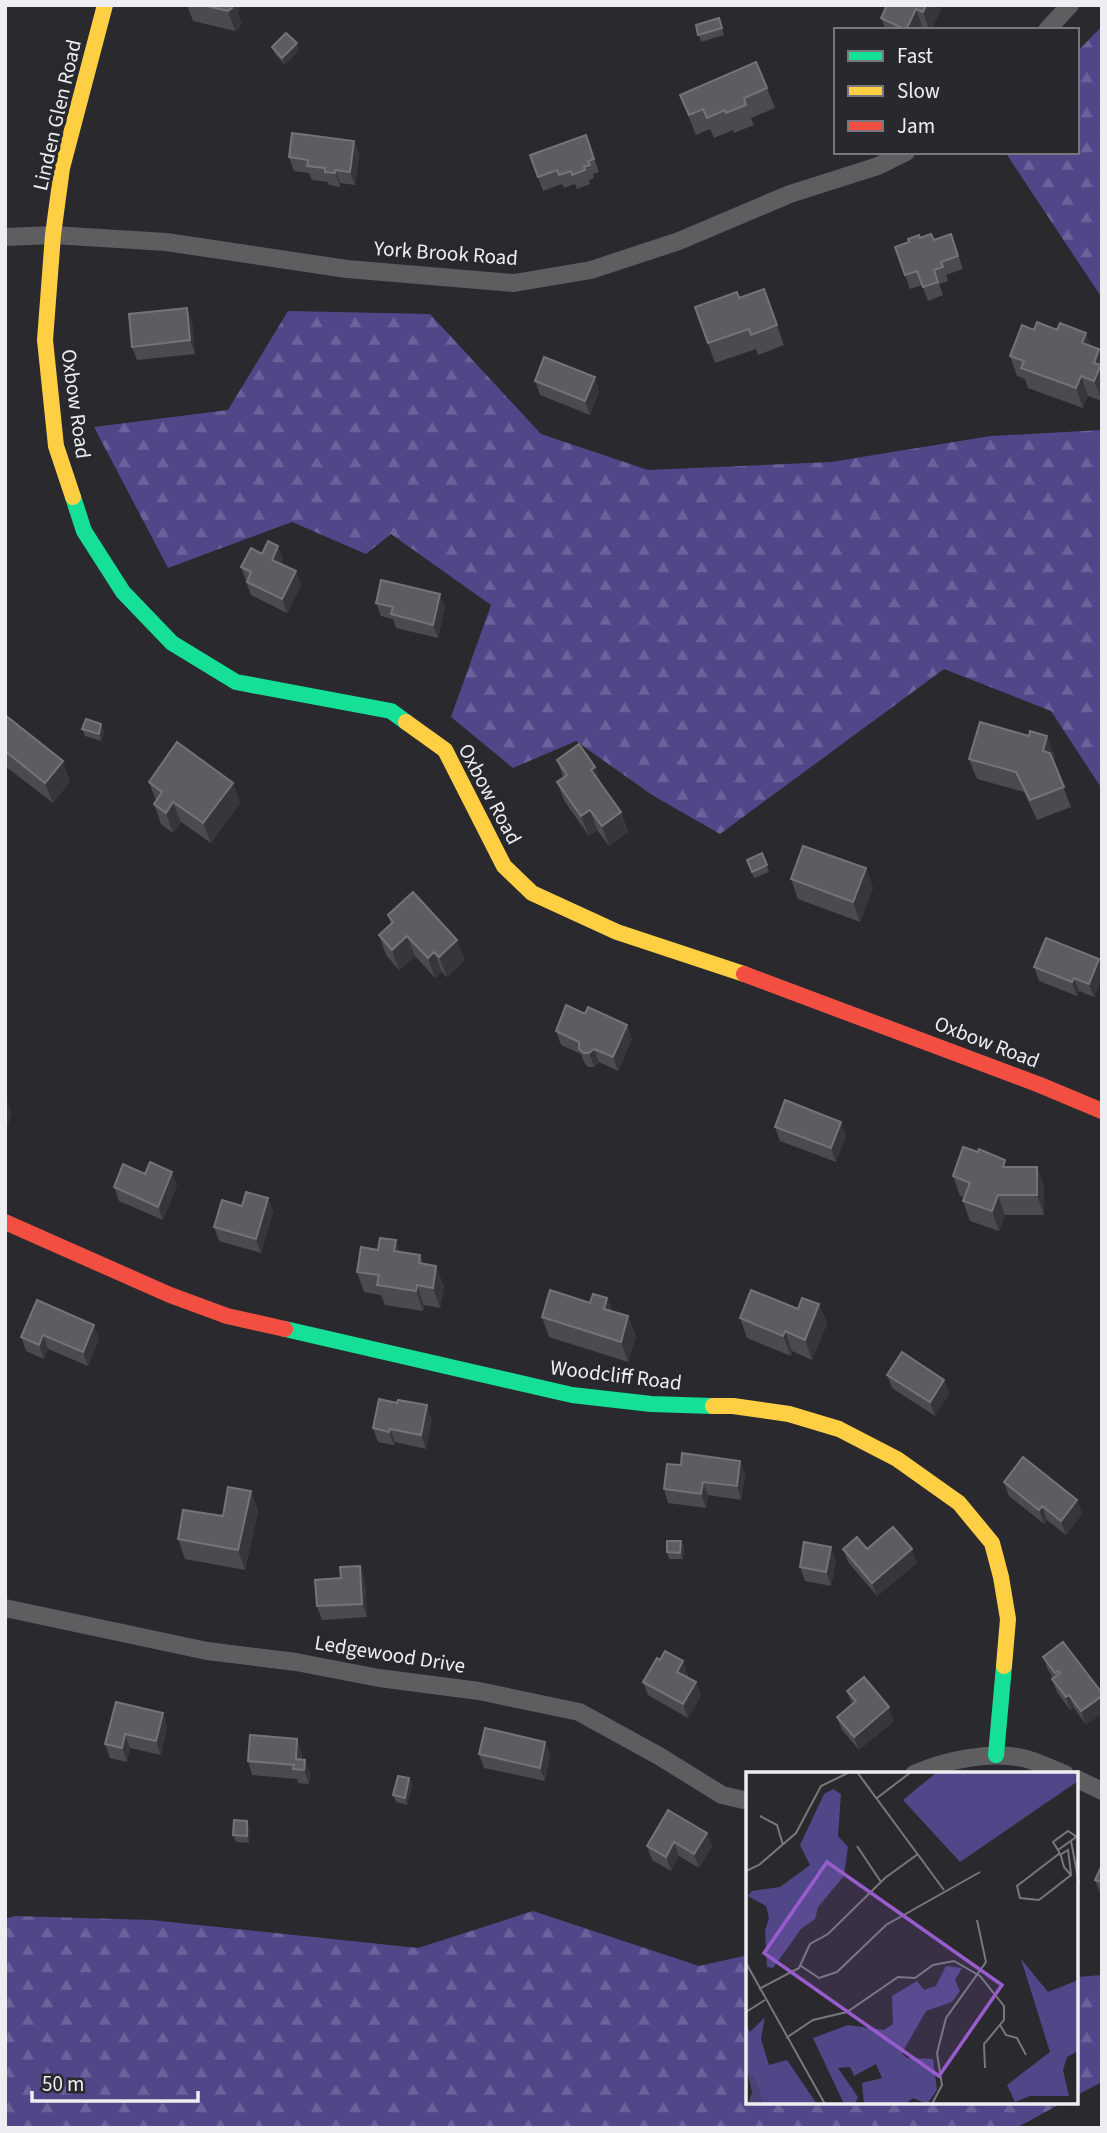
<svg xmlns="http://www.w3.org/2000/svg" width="1107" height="2133" viewBox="0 0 1107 2133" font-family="'Source Sans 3',sans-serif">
	<defs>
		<pattern id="forest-firs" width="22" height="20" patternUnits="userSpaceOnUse" patternTransform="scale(1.75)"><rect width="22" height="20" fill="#504789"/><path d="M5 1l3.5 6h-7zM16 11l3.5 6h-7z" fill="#6a629a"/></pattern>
	</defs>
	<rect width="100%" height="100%" fill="#29292e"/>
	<path fill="url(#forest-firs)" d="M1102,26v272l-97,-146h72v-100z
		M288,311l142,3 111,120 107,36 183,-8 160,-26 111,-6v359l-51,-78 -107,-42 -224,165 -68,-39 -76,-54 -63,27 -62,-51 40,-112 -100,-71 -25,20 -74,-32 -124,46 -74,-141 134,-17z
		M533,1911l166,55 49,-11v148h314l-46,25h-1011v-209l9,-3 137,4 267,28z
		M1102,1975v107l-25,13v-118z"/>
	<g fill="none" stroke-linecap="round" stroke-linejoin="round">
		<path stroke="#5e5e60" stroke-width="18" d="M1047,30l23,-25
			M5,237l48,-2 113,7 181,27 167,14 77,-13 88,-29 111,-47 88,-28 28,-14
			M5,1608l202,43 89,11 83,16 100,13 100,21 80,44 63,39 26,6
			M914,1774c32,-14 75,-23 109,-16 14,3 28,11 42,16
			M1077,1779l25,12"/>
		<path stroke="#16e098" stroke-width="16" d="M73,497l11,34 39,61 49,51 64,39 155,29 15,11
			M285,1329l287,66 79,9 62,2
			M996,1755l8,-89"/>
		<path stroke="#ffcf43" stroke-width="16" d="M73,497l-17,-51 -11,-106 8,-105 9,-67 43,-163
			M406,722l39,28 59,116 28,27 85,39 127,42
			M713,1406h20l56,8 50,15 58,30 62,44 33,40 9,34 7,42 -4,47"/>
		<path stroke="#f24e42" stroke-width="16" d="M744,974l296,111 62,26
			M5,1222l165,73 57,21 58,13"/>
	</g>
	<path fill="#4b4b4f" d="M187,5h53l-2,9 3,8 -2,6 -4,3 -42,-10z
		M887,5h56l-12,25h-45l-5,-12z
		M719,18l5,17 -23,7 -5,-17z
		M272,47l27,3 -14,15 -10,-11z
		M767,88l8,20 -24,10 3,7 -20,8 -1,-3 -19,8 -4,-9 -14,6 -16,-40z
		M586,135l13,37 -6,2 1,4 -5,2 1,4 -13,5 -2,-5 -11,4 -2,-4 -19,7 -13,-36z
		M354,141l5,13 -4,31 -15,-2v4l-11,-2 -1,-3 -16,-2 -3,-7 -15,-2 -5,-14z
		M951,234l12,35 -17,6 2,6 -9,3 4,11 -15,6 -6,-16 -12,4 -15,-42 25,-9 14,2z
		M764,289l20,56 -26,10 -2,-6 -41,14 -20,-56 44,-9z
		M187,308l5,14 3,32 -58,6 -5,-13z
		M1034,330l65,19 3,8v44l-14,-5 -5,12 -55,-20 -3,-9 -8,-3 -7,-20z
		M535,381l64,10 -9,24 -50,-20z
		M262,554l21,5 -2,5 20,21 -14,28 -36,-18 -10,-28z
		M376,603l69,4 -7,31 -42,-10 -3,-9 -12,-3z
		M5,715l65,66 -17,22 -48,-37z
		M82,729l22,2 -3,10 -16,-5z
		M1055,756l-2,5 18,46 -34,13 -13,-28 -47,-13 -8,-20z
		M557,760l38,7 6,18 20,27 7,20 -19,14 -12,-16 -8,6 -24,-34 -8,-20 6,-5z
		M149,782l84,1 7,20 -29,40 -30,-21 -8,11 -12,-9 -7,-20 2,-3z
		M762,853l7,19 -15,6 -7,-18z
		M866,868l7,20 -13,34 -62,-23 -7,-20z
		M388,915l77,45 -18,17 -5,-5 -7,6 -20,-22 -16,14 -13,-15 -7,-20 12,-11z
		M1034,967l68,1v9l-8,20 -15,-6 -2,5 -38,-15z
		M585,1014l42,11 5,14 -14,32 -19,-9 -5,5h-6l-4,-5 -3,-8 -20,-9 -5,-14z
		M775,1127l71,8 -10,27 -56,-21z
		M1007,1167h30l7,20v28h-39l-6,16 -29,-10 -7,-20 1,-4 -4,-1 -7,-20z
		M145,1174l32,11 -14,35 -44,-19 -5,-14z
		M268,1198l5,14 -12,41 -42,-12 -5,-14 28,-21z
		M378,1250l42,5 3,9 21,22 -4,22 -16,-3 -1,6 -38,-6 -4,-10 -17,-3 -7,-20z
		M607,1298l5,13 16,5 8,20 -8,26 -79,-25 -7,-20z
		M37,1300l62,39 -11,27 -40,-17 -4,10 -18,-8 -5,-14z
		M819,1304l8,20 -15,36 -20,-9 -1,5 -44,-18 -7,-20z
		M887,1375l57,5 5,13 -14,23 -43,-28z
		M432,1419l-6,30 -31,-7 -1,3 -16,-3 -5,-14z
		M740,1461l5,13 -4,26 -33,-5 -2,13 -38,-5 -4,-14 17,-24z
		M1004,1482l73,18 5,14 -16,21 -19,-15 -3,4 -35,-28z
		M251,1491l7,20 -13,59 -60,-11 -7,-20 45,-23z
		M681,1541l3,7 -1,11h-14l-2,-7z
		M843,1549h24l50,14 -40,33 -29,-34z
		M836,1560l-5,26 -26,-5 -5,-14z
		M365,1580l2,37 -45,3 -5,-14z
		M1063,1642l23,83 -12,-17 -4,2 -13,-18 -5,-13 1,-1 -5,-8 -5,-13z
		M688,1675l-1,2 9,5 5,14 -13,22 -40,-23 -5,-13z
		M847,1691l47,30 -35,29 -17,-20 -5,-13 15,-13z
		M163,1713l4,13 -6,29 -31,-7 -3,14 -17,-4 -5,-14z
		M545,1742l5,13 -5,26 -61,-13 -5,-14z
		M302,1752v7l8,14 -1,11 -11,-1 -1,-4 -45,-4 -4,-14z
		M409,1778l3,7 -5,20 -11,-3 -3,-7z
		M250,1828l-1,15 -13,-1 -3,-7z
		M707,1833l5,13 -13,22 -20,-12 -8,15 -19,-11 -5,-14z
		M1102,1865v29l-2,-1 -5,-13z"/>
	<path fill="#36363b" d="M232,5h8l-2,9 3,8 -2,6 -4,3 -7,-20z
		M926,5h17l-12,25h-2l-6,-18z
		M916,9l7,20 -17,1z
		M297,43l2,7 -14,15 -3,-7z
		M354,141l5,13 -4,31 -5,-13z
		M335,170l5,13v4l-5,-14z
		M187,308l5,14 3,32 -5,-14z
		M1086,333l8,20 -12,-10z
		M1099,349l3,8v44l-8,-20v-18z
		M1081,376l7,20 -5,12 -7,-20z
		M595,377l4,14 -9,24 -5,-14z
		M278,546l5,13 -6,14 -5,-13z
		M296,571l5,14 -14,28 -5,-14z
		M440,594l5,13 -7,31 -5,-13z
		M101,724l3,7 -3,10 -2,-7z
		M1047,736l8,20 -5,15 -7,-20z
		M63,761l7,20 -17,22 -8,-20z
		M595,767l7,20 -11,-17z
		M233,783l7,20 -29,40 -8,-20z
		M173,802l8,20 -8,11 -7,-20z
		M590,810l7,20 -8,6 -8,-20z
		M621,812l7,20 -19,14 -7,-20z
		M866,868l7,20 -13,34 -7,-20z
		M407,936l8,20 -16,14 -7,-20z
		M457,940l8,20 -18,17 -8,-20z
		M434,952l8,20 -7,6 -7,-20z
		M1099,959l3,9v9l-8,20 -5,-13z
		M1074,978l5,13 -2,5 -5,-14z
		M627,1025l5,14 -14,32 -5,-14z
		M594,1049l5,13 -5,5 -5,-14z
		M5,1096l7,18 -7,18z
		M841,1122l5,13 -10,27 -5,-14z
		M1037,1167l7,20v28l-7,-20z
		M172,1172l5,13 -14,35 -5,-13z
		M998,1195l7,20 -6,16 -7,-20z
		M268,1198l5,14 -12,41 -5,-14z
		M396,1240l7,20 -9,-9z
		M436,1266l8,20 -4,22 -7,-20z
		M417,1285l7,20 -1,6 -7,-20z
		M607,1298l7,20 -10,-9z
		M819,1304l8,20 -15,36 -7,-20z
		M628,1316l8,20 -8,26 -7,-20z
		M94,1325l5,14 -11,27 -5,-14z
		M785,1331l7,20 -1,5 -8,-20z
		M43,1335l5,14 -4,10 -5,-14z
		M944,1380l5,13 -14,23 -5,-14z
		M427,1405l5,14 -6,30 -5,-14z
		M390,1429l5,13 -1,3 -5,-13z
		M740,1461l5,13 -4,26 -4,-14z
		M703,1482l5,13 -2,13 -5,-14z
		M251,1491l7,20 -13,59 -7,-20z
		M1077,1500l5,14 -16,21 -5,-14z
		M1042,1506l5,14 -3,4 -5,-14z
		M681,1541l3,7 -1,11 -3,-6z
		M831,1547l5,13 -5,26 -5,-14z
		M912,1549l5,14 -40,33 -5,-13z
		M360,1566l5,14 2,37 -5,-13z
		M683,1661l5,14 -6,10 -5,-13z
		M696,1682l5,14 -13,22 -5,-14z
		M1069,1695l5,13 -4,2 -4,-13z
		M1102,1696v18l-16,11 -5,-14z
		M889,1707l5,14 -35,29 -5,-13z
		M163,1713l4,13 -6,29 -5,-14z
		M125,1734l5,14 -3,14 -5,-14z
		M297,1739l5,13 -1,18 -5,-11z
		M545,1742l5,13 -5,26 -5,-13z
		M305,1760l5,13 -1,11 -5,-14z
		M409,1778l3,7 -5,20 -2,-7z
		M247,1821l3,7 -1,15 -2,-7z
		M707,1833l5,13 -13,22 -5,-14z
		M674,1842l5,14 -8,15 -5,-14z"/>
	<path fill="#5d5d61" stroke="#747478" stroke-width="2" d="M203,5h29v3l-4,3z
		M887,5h39l-3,7 -7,-3 -10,21 -25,-12z
		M719,18l3,10 -24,7 -2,-10z
		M286,33l11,10 -15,15 -10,-11z
		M756,62l11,26 -23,10 2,7 -20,8 -1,-3 -18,8 -4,-9 -14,6 -9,-20z
		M292,133l62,8 -4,31 -15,-2v3l-10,-1v-4l-18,-2 1,-6 -19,-3z
		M586,135l8,24 -6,2 2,4 -6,2 1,3 -13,5 -1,-4 -12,4 -2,-5 -19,7 -8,-22z
		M931,234l3,6 17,-6 7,22 -17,6 2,5 -9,3 4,12 -15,5 -6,-16 -12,4 -10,-28 14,-5 -1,-3 11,-4 1,3z
		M764,289l13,36 -26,10 -2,-6 -41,14 -13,-36 42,-15 2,6z
		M187,308l3,32 -58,7 -3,-33z
		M1037,322l20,8 3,-7 26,10 -4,10 17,6 -5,14 7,2 -7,16 -13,-5 -5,12 -55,-20 3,-7 -14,-5 12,-31 12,5z
		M544,357l51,20 -10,24 -50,-20z
		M268,541l10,5 -6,14 24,11 -14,28 -35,-17 4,-10 -10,-5 10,-19 11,6z
		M381,580l59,14 -7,31 -42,-11 2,-7 -17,-4z
		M5,715l58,46 -18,22 -40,-32z
		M86,719l15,5 -2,10 -17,-5z
		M980,722l49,14 1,-5 17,5 -4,15 7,2 14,34 -34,13 -14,-28 -47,-13z
		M177,742l56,41 -30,40 -30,-21 -7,11 -12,-9 8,-12 -13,-10z
		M579,744l16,23 -4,3 30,42 -19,14 -12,-16 -9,6 -24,-34 10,-7 -10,-15z
		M803,846l63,22 -13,34 -62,-23z
		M762,853l5,12 -15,7 -5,-12z
		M413,892l44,48 -18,17 -5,-5 -6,6 -21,-22 -15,14 -13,-15 14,-13 -5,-7z
		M1046,938l53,21 -10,25 -15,-6 -2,4 -38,-15z
		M566,1005l19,9 3,-7 39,18 -14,32 -19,-8 -5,4h-5l-5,-4v-7l-23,-11z
		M785,1100l56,22 -10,26 -56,-21z
		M963,1147l15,5 1,-3 26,11 -2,7h34v28h-39l-6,16 -29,-10 7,-18 -17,-7z
		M150,1162l22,10 -14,35 -44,-20 9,-23 22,10z
		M246,1192l22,6 -12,41 -42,-12 8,-27 20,6z
		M380,1238l16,2 -2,11 26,4 -1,8 17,3 -3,22 -16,-3 -1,6 -39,-6 2,-10 -22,-3 4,-25 17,3z
		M550,1290l40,13 3,-9 14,4 -3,11 24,7 -7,26 -79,-25z
		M751,1290l47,19 4,-11 17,6 -14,36 -20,-9 -2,5 -43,-18z
		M37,1300l57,25 -11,27 -40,-17 -4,10 -18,-8z
		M902,1352l42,28 -14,22 -43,-27z
		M379,1399l18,4 1,-3 29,5 -6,30 -31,-6 -1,3 -16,-4z
		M682,1453l58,8 -3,25 -34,-4 -2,12 -37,-5 3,-25 14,1z
		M1023,1457l54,43 -16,21 -19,-15 -3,4 -35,-28z
		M228,1487l23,4 -13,59 -60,-11 5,-29 40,6z
		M893,1527l19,22 -40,34 -29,-34 14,-12 10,12z
		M667,1541h14l-1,12 -13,-1z
		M804,1542l27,5 -5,25 -26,-5z
		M360,1566l2,38 -45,2 -2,-26 26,-2 -1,-11z
		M1063,1642l39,51v3l-21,15 -12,-16 -3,2 -14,-18 8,-6 -2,-2 -3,2 -12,-16z
		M665,1651l18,10 -6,11 19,10 -13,22 -40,-22 14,-24 3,2z
		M864,1677l25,30 -35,30 -17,-20 19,-16 -9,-10z
		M116,1702l47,11 -7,28 -31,-7 -3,14 -17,-4z
		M485,1728l60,14 -5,26 -61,-14z
		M250,1735l47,4 -1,20 9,1 -1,10 -11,-1 1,-4 -46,-4z
		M398,1776l11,2 -4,20 -12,-3z
		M668,1810l39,23 -13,21 -20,-12 -8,15 -19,-11z
		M234,1820l13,1v15l-14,-1z
		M1102,1865v17l-7,-2z"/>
	<g text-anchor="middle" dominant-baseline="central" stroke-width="7" stroke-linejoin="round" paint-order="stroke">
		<g font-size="21" fill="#eeeef2" stroke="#28282f">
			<text transform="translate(57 115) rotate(-77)">Linden Glen Road</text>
			<text transform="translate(446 253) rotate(4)">York Brook Road</text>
			<text transform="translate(76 404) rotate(82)">Oxbow Road</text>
			<text transform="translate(490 794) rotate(62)">Oxbow Road</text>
			<text transform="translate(987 1042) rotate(21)">Oxbow Road</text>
			<text transform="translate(616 1375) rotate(7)">Woodcliff Road</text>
			<text transform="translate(390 1654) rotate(9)">Ledgewood Drive</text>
		</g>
	</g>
	<g transform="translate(746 1772)">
		<rect width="332" height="332" fill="#29292e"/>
		<path d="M191,0h141v9l-118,81 -57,-62zM87,17l8,5 -3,42 10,11 -4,29 -26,31 -3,12 -14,10 -28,39 -6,-1 -2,-36 4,-13 -3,-12 -18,-10 4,-5 28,-4 30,-22 -10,-20 24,-51zM275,187l27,33 30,-12v71l-11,6 -4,13 6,26h-39l-15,6 -8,-17 43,-33zM200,194l16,2 -7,12 5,11 -8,11 -26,9 -24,42 5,5 26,1 4,31 -7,10 -3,4 -14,-6 -7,6h-42l-2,-21 20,-5 -6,-14 -22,12 -4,-9 -12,1 20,29 -3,7h-11l-31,-66 35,-13 36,5 9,-6 -1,-28 25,-15 7,9 12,-4zM19,245l-4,22 8,26 18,-5 30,44h-53l-11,-28 -7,-3v-48l4,7z" fill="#504789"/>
		<path d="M1,299l6,5 11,28h-16l4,-12z" fill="#494474"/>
		<path fill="none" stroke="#78787c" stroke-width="2" d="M111,0l87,118M131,26l34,-26M14,44l17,9 6,20M325,69l8,42M111,74l24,36M312,78l21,-15M314,81l-43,33 3,12 19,2 32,-25 -7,-8 -3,-11 -3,-6 -5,-8 15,-11 9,6M314,83l8,-5 3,24M0,99l13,-6 37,-32 25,-47 29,-14M0,191l79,141M55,194l18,12 18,-6 49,-47 94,-53M13,217l40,-21 11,-24 18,-10 57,-56 33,-24M0,240l19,-12M254,253l6,10 11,3 9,17M40,266l27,-18 34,-8 51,-35 17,1 18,-13 21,-4 26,15 24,30v14l-20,24 1,24M186,332l10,-19 -5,-32 9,-35 40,-56 -9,-42"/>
		<path fill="#985ccc" fill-opacity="0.15" stroke="#985ccc" stroke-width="3.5" d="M81,90l175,123 -63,91 -175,-123z"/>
		<rect width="332" height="332" fill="none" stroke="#eeeef2" stroke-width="3.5"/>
	</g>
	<rect width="1107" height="2133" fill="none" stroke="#eeeef2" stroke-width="14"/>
	<rect x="834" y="28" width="245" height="126" fill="#28282f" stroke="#77777d" stroke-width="2"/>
	<rect x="848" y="51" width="35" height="10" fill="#16e098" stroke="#77777d" stroke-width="2"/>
	<text x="897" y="63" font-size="21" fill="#eeeef2">Fast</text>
	<rect x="848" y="86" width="35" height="10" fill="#ffcf43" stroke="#77777d" stroke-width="2"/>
	<text x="897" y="98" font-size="21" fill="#eeeef2">Slow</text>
	<rect x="848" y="121" width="35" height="10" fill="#f24e42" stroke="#77777d" stroke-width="2"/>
	<text x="897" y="133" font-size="21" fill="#eeeef2">Jam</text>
	<path d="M32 2091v10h166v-10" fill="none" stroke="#eeeef2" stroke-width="3.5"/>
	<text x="42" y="2091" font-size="21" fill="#eeeef2" stroke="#28282f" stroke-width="5" paint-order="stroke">50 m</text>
</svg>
